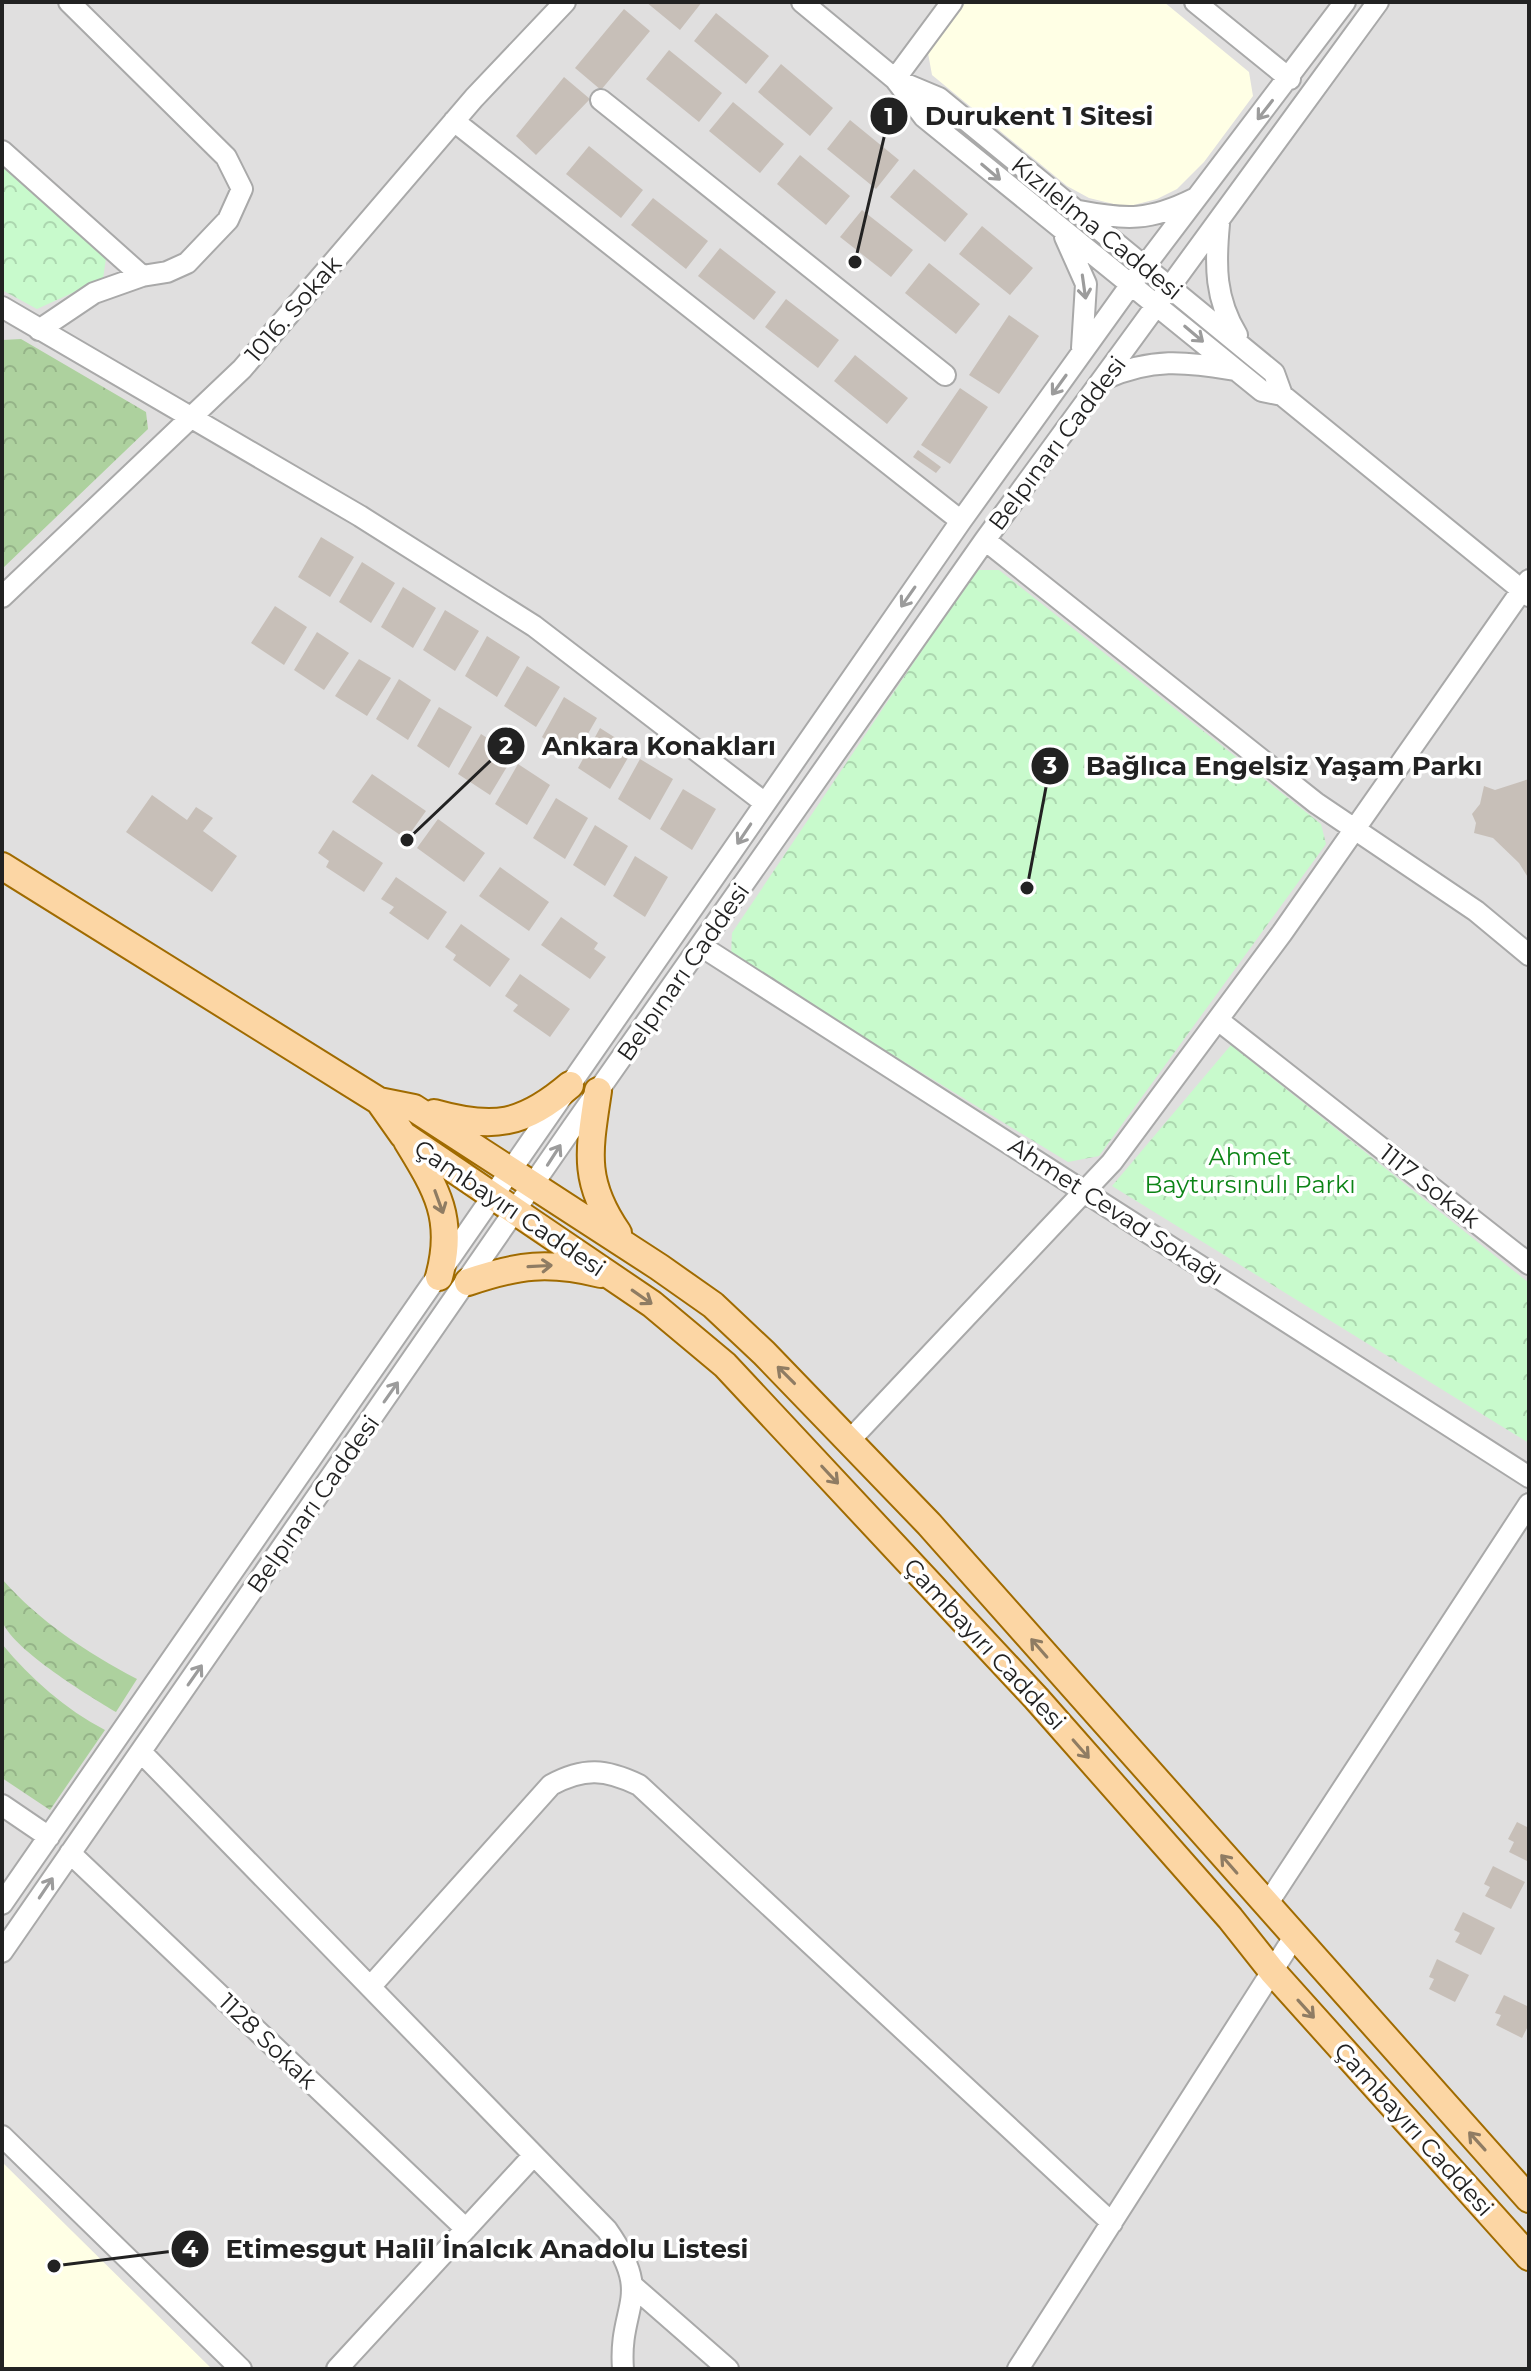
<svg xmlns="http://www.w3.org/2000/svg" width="1531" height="2371" viewBox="0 0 1531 2371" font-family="Montserrat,sans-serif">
	<defs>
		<pattern id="forest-crowns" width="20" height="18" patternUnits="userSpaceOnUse" patternTransform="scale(2)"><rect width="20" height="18" fill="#add19e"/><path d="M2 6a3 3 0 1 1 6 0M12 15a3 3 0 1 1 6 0" fill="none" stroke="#95b388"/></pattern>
		<pattern id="park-crowns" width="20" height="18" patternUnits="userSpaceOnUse" patternTransform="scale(2)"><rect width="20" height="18" fill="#c8facc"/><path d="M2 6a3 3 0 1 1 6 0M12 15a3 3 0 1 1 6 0" fill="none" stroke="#acd6af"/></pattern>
	</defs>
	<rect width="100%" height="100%" fill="#f2efe9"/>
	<path fill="#e0dfdf" d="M2,2h1527v2367h-1527z"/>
	<path fill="#ffffe5" d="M966,2h198l85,70 4,24 -49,66 -27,27 -20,10 -31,8 -37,-9 -22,-12 -135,-111 -4,-22z
		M2,2162l210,207h-210z"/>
	<path fill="url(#forest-crowns)" d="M21,339l125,73 2,17 -146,140v-229z
		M2,1579c38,43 84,73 135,100l-21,33c-27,-16 -101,-61 -113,-89 -3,-11 -1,-32 -1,-44z
		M2,1644c29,35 63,65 103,86l-55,80 -48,-32z"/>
	<path fill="url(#park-crowns)" d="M2,162l104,96 -3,21 -66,30 -35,-19z
		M976,570h23l322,254 5,20 -227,312 -31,6 -337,-206 1,-23z
		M1231,1045l298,238v160l-417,-257z"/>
	<path fill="#c7bfb8" d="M646,2h56l-22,28z
		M624,9l26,22 -49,59 -26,-22z
		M716,13l53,43 -23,28 -52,-43z
		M669,50l53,43 -23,29 -53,-43z
		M781,64l52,44 -23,28 -52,-44z
		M564,77l26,22 -54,56 -20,-19z
		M733,102l51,42 -24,29 -51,-42z
		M850,120l49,40 -23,29 -49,-40z
		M589,146l54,44 -22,28 -55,-44z
		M800,155l50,41 -24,29 -49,-41z
		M914,169l54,45 -23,28 -55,-45z
		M653,198l55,43 -22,28 -55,-44z
		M862,210l51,40 -22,27 -51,-40z
		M982,226l51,42 -23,27 -51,-41z
		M720,248l56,44 -22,28 -56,-44z
		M929,263l51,41 -24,30 -51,-41z
		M786,299l53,41 -21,28 -53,-41z
		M1009,315l30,21 -40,58 -30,-19z
		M855,355l53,43 -21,26 -53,-43z
		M960,388l28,19 -38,57 -29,-19z
		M918,450l23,17 -5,6 -23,-16z
		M321,537l33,20 -24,40 -32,-20z
		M362,562l33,21 -24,40 -32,-21z
		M403,587l33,21 -23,40 -32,-21z
		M275,606l32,21 -23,38 -33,-22z
		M445,610l34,21 -24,40 -32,-21z
		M317,632l32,21 -25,37 -30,-20z
		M487,636l33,21 -23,40 -32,-21z
		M359,659l32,19 -24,38 -32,-20z
		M527,666l33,21 -24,40 -32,-21z
		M399,679l32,21 -23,40 -32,-21z
		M564,697l33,21 -23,40 -32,-21z
		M439,707l33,20 -23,41 -32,-22z
		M600,728l33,21 -23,40 -32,-21z
		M481,734l33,21 -24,40 -32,-21z
		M640,759l33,20 -23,41 -32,-21z
		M518,764l32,21 -23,40 -32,-21z
		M372,774l54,37 -20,28 -54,-37z
		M1529,779v100l-10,-16 -26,-25 -19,-5 2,-10 -4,-9 8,-10 4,-18 11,4z
		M683,789l33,20 -24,41 -32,-21z
		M152,795l35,25 9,-13 17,11 -10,13 34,25 -25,36 -86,-60z
		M556,798l32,20 -23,41 -32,-21z
		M438,819l47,34 -21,29 -47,-34z
		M595,825l33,21 -23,40 -32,-21z
		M333,830l50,33 -19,29 -38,-25 3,-6 -11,-8z
		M635,856l33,21 -23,40 -32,-21z
		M500,867l49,35 -20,29 -50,-35z
		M396,877l51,35 -19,28 -39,-27 5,-6 -13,-8z
		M561,917l37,26 -4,6 12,8 -16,22 -49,-34z
		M461,924l49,35 -20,28 -37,-27 3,-5 -11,-8z
		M520,974l50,35 -20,28 -37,-26 5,-6 -13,-9z
		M1517,1822l12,6v34l-20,-10 5,-10 -6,-3z
		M1493,1866l32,16 -14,27 -26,-13 5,-9 -6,-3z
		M1463,1912l32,16 -14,27 -26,-13 5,-9 -6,-3z
		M1437,1959l32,16 -14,27 -26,-13 5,-10 -5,-2z
		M1504,1995l25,12v17l-7,14 -26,-13 5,-10 -6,-2z"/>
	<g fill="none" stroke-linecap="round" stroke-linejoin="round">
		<defs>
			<path id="minor" d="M802,2l93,77 29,38 338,274 20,4 247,201
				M1195,2l95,77
				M895,79l57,-77
				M896,80l43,18 335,275 8,22
				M601,100l344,275
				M454,121l507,400
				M2,151l140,125
				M1079,211c47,9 71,10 115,-12
				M1219,224c-4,42 -4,75 18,111
				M1065,237l21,47 -4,64
				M2,307l358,209 174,110 231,177
				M39,330l55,-37 48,-17 25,-4 20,-9 41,-43 14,-31 -16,-32 -157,-155
				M1104,379c49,-22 80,-17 132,-9
				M985,540l331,263 160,108 53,44
				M2,597l240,-228 232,-271 91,-96
				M701,946l828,531
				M1218,1020l311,244
				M850,1440l262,-278 170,-229 247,-353
				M141,1752l466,478c48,68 11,74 16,139
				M2,1805l47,32
				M70,1853l396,376
				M2,1904l959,-1383 171,-238 213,-281
				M1266,1906l263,-402
				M2,1952l570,-824 413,-588 393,-538
				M371,1986l180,-201c33,-18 55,-16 88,0l473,438
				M2,2136l239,233
				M633,2286l95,83
				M337,2369l197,-214
				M1018,2369l276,-432"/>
			<path id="major" d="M2,866l377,235 35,7 245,159 54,38 51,48 165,171 600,675
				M598,1091c-9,60 -16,90 20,142
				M379,1101l24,34 249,169 73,61 311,333 194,220 42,53 257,286
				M434,1113c60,17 89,12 136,-28
				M407,1141c30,49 48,78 32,136
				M468,1282c50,-17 80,-21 133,-8"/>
		</defs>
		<use href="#minor" stroke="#a9a9a9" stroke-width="24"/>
		<use href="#major" stroke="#a06b00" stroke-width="30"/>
		<use href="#minor" stroke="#fff" stroke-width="20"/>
		<use href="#major" stroke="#fcd6a4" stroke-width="26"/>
	</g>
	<defs><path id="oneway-shaft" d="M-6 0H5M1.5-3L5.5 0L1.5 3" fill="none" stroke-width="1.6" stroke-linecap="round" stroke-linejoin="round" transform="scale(2)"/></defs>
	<g stroke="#9c9c9c">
		<use href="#oneway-shaft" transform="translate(1265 110) rotate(128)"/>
		<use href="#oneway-shaft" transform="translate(991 172) rotate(40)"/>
		<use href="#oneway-shaft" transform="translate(1084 287) rotate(82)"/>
		<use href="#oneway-shaft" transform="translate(1194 334) rotate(40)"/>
		<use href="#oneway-shaft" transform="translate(1059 385) rotate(126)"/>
		<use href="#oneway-shaft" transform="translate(908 597) rotate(125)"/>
		<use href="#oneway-shaft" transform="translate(744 834) rotate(124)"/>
		<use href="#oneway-shaft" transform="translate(554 1155) rotate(-57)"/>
		<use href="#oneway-shaft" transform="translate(391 1392) rotate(-55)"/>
		<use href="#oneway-shaft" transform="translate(195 1675) rotate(-55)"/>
		<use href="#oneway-shaft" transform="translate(46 1888) rotate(-56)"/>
	</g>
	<g stroke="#8f7c63">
		<use href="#oneway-shaft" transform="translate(439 1202) rotate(70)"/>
		<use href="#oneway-shaft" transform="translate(540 1266) rotate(-3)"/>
		<use href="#oneway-shaft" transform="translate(642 1297) rotate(35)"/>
		<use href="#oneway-shaft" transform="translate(786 1375) rotate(-135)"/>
		<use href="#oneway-shaft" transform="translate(830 1475) rotate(47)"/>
		<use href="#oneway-shaft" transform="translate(1039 1648) rotate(-131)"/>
		<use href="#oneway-shaft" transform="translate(1081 1749) rotate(49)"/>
		<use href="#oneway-shaft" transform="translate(1229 1864) rotate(-131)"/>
		<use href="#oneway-shaft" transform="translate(1306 2009) rotate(48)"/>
		<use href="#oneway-shaft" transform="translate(1477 2141) rotate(-132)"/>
	</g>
	<g text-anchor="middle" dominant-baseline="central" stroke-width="7" stroke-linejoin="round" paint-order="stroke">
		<g font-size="24" fill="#222" stroke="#fff">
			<text transform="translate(1097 228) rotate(39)">Kızılelma Caddesi</text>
			<text transform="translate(293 309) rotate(-49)">1016. Sokak</text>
			<text transform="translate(1057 443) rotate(-53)">Belpınarı Caddesi</text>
			<text transform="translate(683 972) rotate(-55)">Belpınarı Caddesi</text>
			<text transform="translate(1430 1186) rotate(38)">1117 Sokak</text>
			<text transform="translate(510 1208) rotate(34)">Çambayırı Caddesi</text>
			<text transform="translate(1116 1211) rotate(33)">Ahmet Cevad Sokağı</text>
			<text transform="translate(313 1504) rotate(-55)">Belpınarı Caddesi</text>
			<text transform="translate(985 1644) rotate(47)">Çambayırı Caddesi</text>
			<text transform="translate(268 2041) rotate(44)">1128 Sokak</text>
			<text transform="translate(1414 2129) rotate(48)">Çambayırı Caddesi</text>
		</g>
		<g font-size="24" fill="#0c8416" stroke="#fff">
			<text x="1250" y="1156">Ahmet<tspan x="1250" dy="28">Baytursınulı Parkı</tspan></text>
		</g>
	</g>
	<path fill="none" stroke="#222" stroke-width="3" d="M855 262L889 116M407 840L506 746M1027 888L1050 766M54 2266L190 2249"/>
	<g fill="#222" stroke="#fff" stroke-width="3">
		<circle cx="855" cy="262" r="8"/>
		<circle cx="407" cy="840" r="8"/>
		<circle cx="1027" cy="888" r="8"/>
		<circle cx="54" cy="2266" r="8"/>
		<circle cx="889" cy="116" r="20"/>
		<circle cx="506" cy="746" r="20"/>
		<circle cx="1050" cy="766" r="20"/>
		<circle cx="190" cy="2249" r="20"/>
	</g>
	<g font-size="24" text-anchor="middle" font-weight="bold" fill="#fff">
		<text x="889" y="125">1</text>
		<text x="506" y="754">2</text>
		<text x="1050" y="774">3</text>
		<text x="190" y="2257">4</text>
	</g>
	<g font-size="26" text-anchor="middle" font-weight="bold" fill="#222" stroke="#fff" stroke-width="7" stroke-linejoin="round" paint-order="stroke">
		<text x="1039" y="125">Durukent 1 Sitesi</text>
		<text x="659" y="755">Ankara Konakları</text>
		<text x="1284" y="775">Bağlıca Engelsiz Yaşam Parkı</text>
		<text x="487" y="2258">Etimesgut Halil İnalcık Anadolu Listesi</text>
	</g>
	<rect width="1531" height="2371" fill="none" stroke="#222222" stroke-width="8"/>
</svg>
